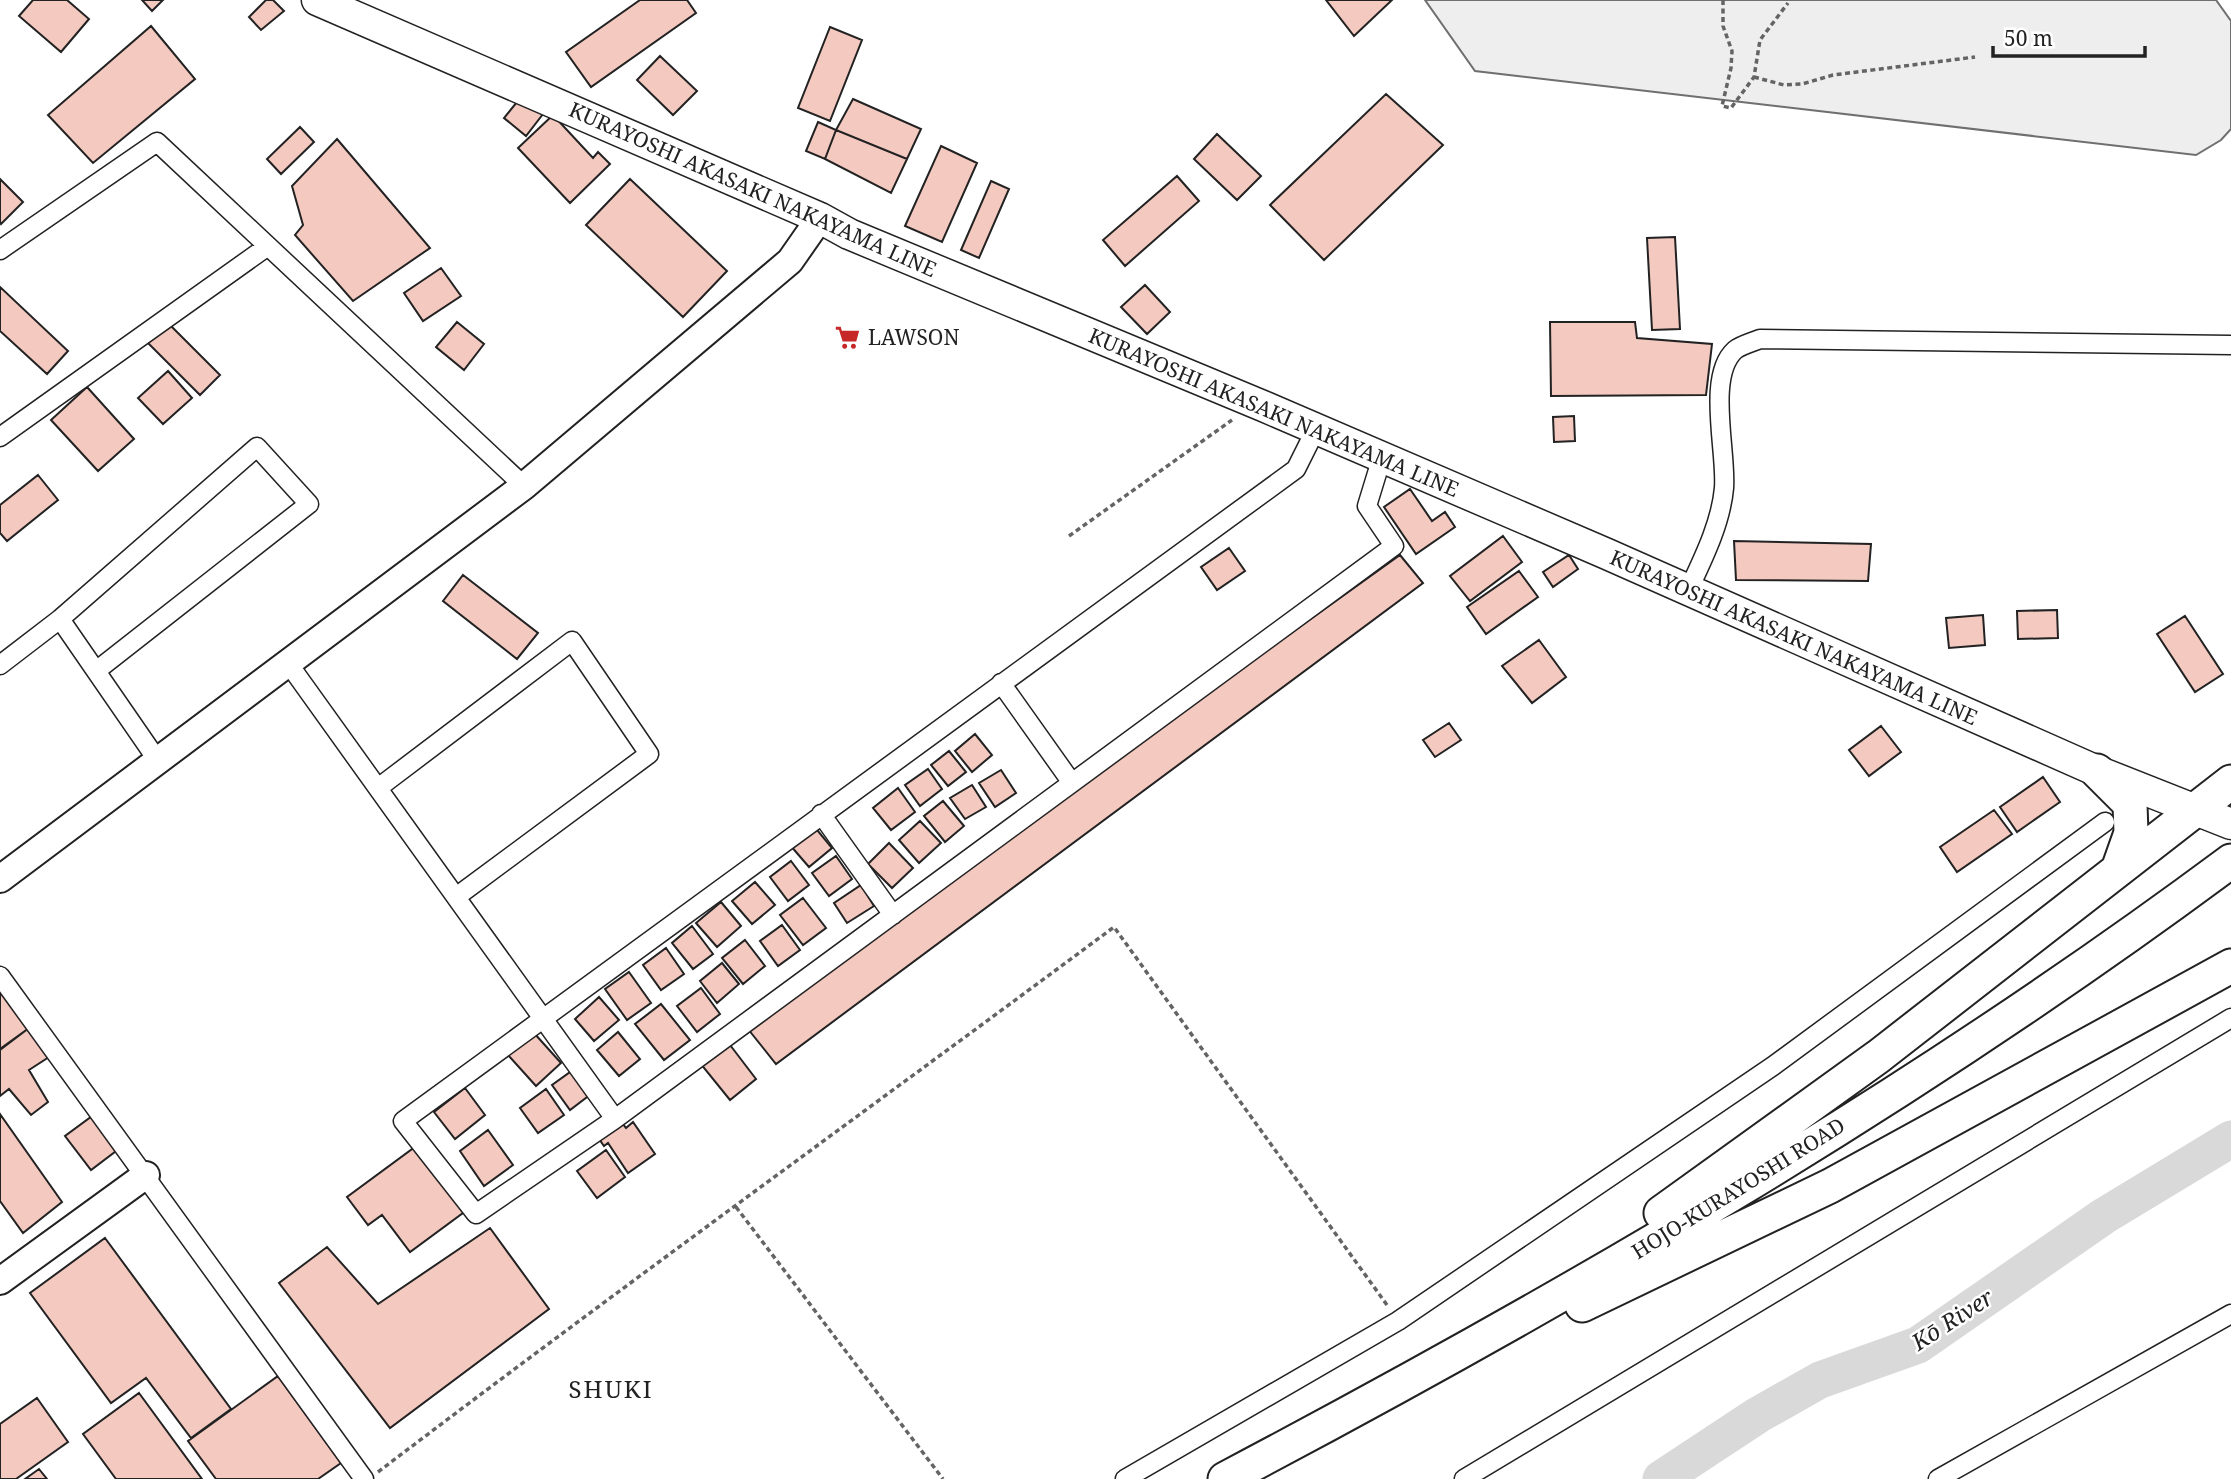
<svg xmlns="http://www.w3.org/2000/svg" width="2231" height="1479" viewBox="0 0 2231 1479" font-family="'Noto Serif',serif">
	<rect width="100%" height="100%" fill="#fff"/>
	<path fill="#eee" stroke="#6f6f6f" stroke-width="2" d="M1425,0h791l15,21v108l-10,11 -25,15 -721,-84z"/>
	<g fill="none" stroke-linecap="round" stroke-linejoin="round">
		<path stroke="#d9d9d9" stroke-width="37" d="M1661,1479l97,-64 62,-35 98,-35 186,-129 127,-77"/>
	</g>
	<path fill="#f3c9c0" stroke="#222" stroke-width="2" d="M33,0h34l22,19 -28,33 -42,-36z
		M142,0h21l-11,11z
		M266,0h7l11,11 -23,19 -12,-13z
		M640,0h47l9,13 -105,74 -25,-35z
		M1326,0h66l-38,36z
		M151,26l44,53 -102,84 -45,-48z
		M830,27l32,13 -32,81 -32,-13z
		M660,56l37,35 -24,24 -36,-35z
		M1386,94l57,51 -119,115 -54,-55z
		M521,97l22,17 -17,22 -22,-18z
		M853,99l68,30 -14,30 -71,-29z
		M553,115l40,43 5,-6 12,12 -40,39 -52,-55z
		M818,122l18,8 -11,29 -19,-8z
		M300,127l14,15 -33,32 -14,-15z
		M836,130l71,29 -16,34 -66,-34z
		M1217,134l44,42 -24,24 -43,-41z
		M337,139l93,109 -77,53 -58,-66 8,-10 -11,-39z
		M941,146l36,17 -35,79 -37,-16z
		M1177,176l22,25 -74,65 -22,-26z
		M0,179l23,23 -22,22 -1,-2z
		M630,179l97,92 -44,46 -97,-92z
		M991,181l18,8 -30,69 -18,-8z
		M1675,237l5,92 -28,1 -5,-92z
		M441,268l20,28 -38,25 -19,-28z
		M1145,285l25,27 -23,22 -26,-27z
		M0,287l68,64 -21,23 -47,-43z
		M457,322l27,22 -20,26 -28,-23z
		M1550,322h85l2,16 75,6 -6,51 -155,1z
		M168,323l52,52 -20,20 -52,-52z
		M168,371l24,27 -29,26 -25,-26z
		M87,387l47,52 -36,32 -47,-51z
		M1574,416l1,25 -21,1 -1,-25z
		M38,475l20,25 -51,41 -7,-8v-28z
		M1410,489l22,32 13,-9 10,15 -39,27 -32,-47z
		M1503,536l19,26 -52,39 -20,-25z
		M1734,541l137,3 -3,37 -132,-1z
		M1229,548l16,23 -28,19 -16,-23z
		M1400,555l23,28 -647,481 -32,-40z
		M1569,555l9,14 -25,18 -10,-15z
		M1519,571l19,26 -52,37 -19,-27z
		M463,575l75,58 -21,26 -74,-58z
		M2057,610l1,28 -40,1 -1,-28z
		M1983,615l2,30 -36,3 -3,-30z
		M2185,616l38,58 -28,18 -38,-58z
		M1539,640l27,37 -34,26 -30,-37z
		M1449,723l12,17 -26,17 -12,-17z
		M1881,726l20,26 -32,24 -20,-26z
		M975,734l17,21 -20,17 -17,-21z
		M949,751l17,21 -18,14 -17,-21z
		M928,769l14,20 -22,17 -15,-21z
		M1001,770l15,23 -21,14 -16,-24z
		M2043,777l17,25 -43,30 -17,-25z
		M972,785l14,22 -21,12 -15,-21z
		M898,788l17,24 -24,18 -18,-22z
		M943,801l21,25 -19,16 -21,-26z
		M1994,810l18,24 -55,38 -17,-25z
		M920,821l21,22 -22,20 -20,-23z
		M813,825l19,23 -23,19 -19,-22z
		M889,843l24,25 -21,20 -24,-24z
		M836,856l16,23 -23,17 -17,-23z
		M791,861l18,24 -21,16 -18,-24z
		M755,882l20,23 -23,19 -20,-23z
		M861,885l13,21 -27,17 -13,-20z
		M803,898l23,30 -23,17 -23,-30z
		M721,902l20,24 -24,21 -21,-24z
		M782,925l18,25 -22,16 -18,-25z
		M692,926l21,28 -20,15 -21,-26z
		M745,940l20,26 -22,18 -21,-26z
		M666,948l18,26 -23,16 -18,-25z
		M722,963l17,21 -22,19 -17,-22z
		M629,972l22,31 -24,17 -22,-31z
		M0,988l29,40 -29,21z
		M701,988l19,26 -23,18 -20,-26z
		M599,997l20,23 -25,21 -19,-22z
		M661,1004l29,36 -26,20 -29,-36z
		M29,1028l20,29 -20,13 19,32 -17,13 -22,-26 -9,7v-46z
		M618,1032l22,27 -21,17 -22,-26z
		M534,1033l27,30 -25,23 -28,-31z
		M727,1041l29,38 -26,21 -30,-37z
		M573,1070l18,24 -21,16 -18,-25z
		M465,1088l20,27 -30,24 -21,-27z
		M546,1089l18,26 -26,18 -18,-25z
		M99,1111l25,34 -33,25 -26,-34z
		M0,1114l62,88 -39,31 -23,-32z
		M620,1120l6,8 7,-6 22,32 -27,19 -20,-30 -4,3 -7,-10z
		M488,1130l25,35 -29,21 -24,-35z
		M419,1144l48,66 -57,42 -28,-37 -14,10 -21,-28z
		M606,1150l19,27 -28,21 -20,-27z
		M490,1228l59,81 -159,119 -111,-145 48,-36 51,57z
		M105,1238l126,171 -40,29 -45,-60 -35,25 -81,-110z
		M278,1376l63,87 -23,16h-102l-28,-38z
		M139,1393l63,86h-86l-33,-45z
		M37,1398l31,44 -52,37h-16v-55z
		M39,1469l8,10h-22z"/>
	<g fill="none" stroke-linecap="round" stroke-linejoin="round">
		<defs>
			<path id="street" d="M0,250l157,-108 367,344
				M1316,429l-20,40 -893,652 73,93 139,-95 779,-573 -27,-40 15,-49
				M0,437l268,-191
				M1688,591c15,-32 33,-68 36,-103 3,-36 -18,-112 11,-138 6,-5 18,-8 25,-11l471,6
				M60,619l98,142
				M288,663l327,456
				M0,665l60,-46 197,-172 52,57 -213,167
				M1001,683l71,100
				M378,788l194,-147 77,113 -193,143
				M821,814l72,101
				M0,976l364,503
				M1125,1479l273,-158 375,-255 332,-244
				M1464,1479l767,-461
				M1938,1479l293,-165"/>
			<path id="secondary" d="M0,879l524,-393 266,-225 30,-43
				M0,1281l146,-106"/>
			<path id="primary" d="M317,0l503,218 29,16 414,172 344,148 490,217 134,53"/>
			<path id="highway" d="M2097,771l33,33 1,29 -12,34
				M1661,1213l218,-157 352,-274
				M1582,1305l248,-119 401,-220
				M1225,1479c347,-183 690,-383 1006,-618"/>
		</defs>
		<use href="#street" stroke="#222" stroke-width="21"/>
		<use href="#secondary" stroke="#222" stroke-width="30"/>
		<use href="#primary" stroke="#222" stroke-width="33"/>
		<use href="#highway" stroke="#222" stroke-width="37"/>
		<path stroke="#646464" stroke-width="3.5" stroke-dasharray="5 3.5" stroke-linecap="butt" d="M1723,0v26l9,25 -1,17 -9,38 9,2 23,-31 6,-37 28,-37
			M1754,77l30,8 18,-1 31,-9 142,-18
			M1069,536l163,-116
			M736,1207l207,272
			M378,1472c243,-185 491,-363 736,-545l273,378"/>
		<use href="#street" stroke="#fff" stroke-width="18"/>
		<use href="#secondary" stroke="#fff" stroke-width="26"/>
		<use href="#primary" stroke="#fff" stroke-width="30"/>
		<use href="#highway" stroke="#fff" stroke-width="33"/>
	</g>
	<defs>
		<symbol id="supermarket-bare" viewBox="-9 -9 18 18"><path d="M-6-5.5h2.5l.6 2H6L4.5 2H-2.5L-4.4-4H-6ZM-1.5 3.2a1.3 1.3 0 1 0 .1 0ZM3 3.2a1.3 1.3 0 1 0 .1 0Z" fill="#c62828" stroke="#fff" stroke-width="2.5" paint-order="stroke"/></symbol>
	</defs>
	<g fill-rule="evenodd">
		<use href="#supermarket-bare" x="830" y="320" width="35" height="35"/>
	</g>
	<g text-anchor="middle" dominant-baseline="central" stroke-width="5" stroke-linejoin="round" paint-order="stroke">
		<g font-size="21" fill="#222" stroke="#fff">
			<text transform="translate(753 189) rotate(24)">KURAYOSHI AKASAKI NAKAYAMA LINE</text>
			<text transform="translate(1274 412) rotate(23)">KURAYOSHI AKASAKI NAKAYAMA LINE</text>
			<text transform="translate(1794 637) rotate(24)">KURAYOSHI AKASAKI NAKAYAMA LINE</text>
			<text transform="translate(1738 1188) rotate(-32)">HOJO-KURAYOSHI ROAD</text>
		</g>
		<g font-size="21" fill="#222" stroke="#fff" text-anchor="start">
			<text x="868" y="337">LAWSON</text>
		</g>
		<g font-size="23" font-style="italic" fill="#222" stroke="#fff">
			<text transform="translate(1952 1319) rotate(-33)">Kō River</text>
		</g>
		<g font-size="24" letter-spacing="2" fill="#222" stroke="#fff">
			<text x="611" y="1388">SHUKI</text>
		</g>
	</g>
	<path d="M1993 46v10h152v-10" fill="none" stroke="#222222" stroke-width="3.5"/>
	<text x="2004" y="46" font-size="21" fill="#222222" stroke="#ffffff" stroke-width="5" paint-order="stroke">50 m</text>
</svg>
